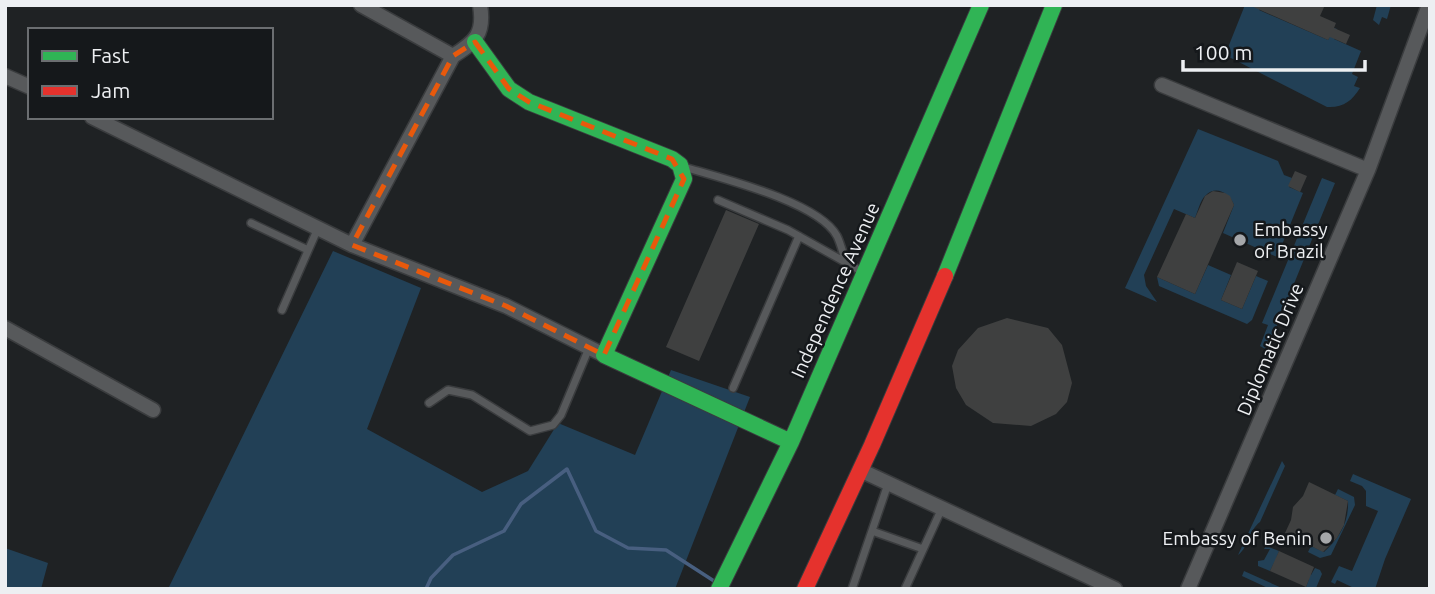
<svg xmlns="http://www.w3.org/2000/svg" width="1435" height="594" viewBox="0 0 1435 594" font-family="Ubuntu,sans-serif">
	<rect width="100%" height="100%" fill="#1f2224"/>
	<path fill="#224056" d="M1245,5h16l-2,5 69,30 6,-12 3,1 -3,10 27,12 -9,23 6,3 -4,9 6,2c-8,13 -17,20 -33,19l-102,-52z
		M1377,5h14l-4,14 -5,-2 -3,8 -6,-5z
		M1198,129l80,32 6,14 8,3 -3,9 14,6 -26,64 -54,-24 11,-28c-4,-11 -18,-21 -29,-9 -5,5 -7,15 -10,22l-21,-9 -30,66 2,11 11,16 -32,-14z
		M1322,178l13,5 -68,167 -7,-4 8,-21 -6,-2z
		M333,251l88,37 -54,141 115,63 46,-21 30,-48 77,32 36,-85 79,27 -75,192h-507z
		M1208,265l23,10 -10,25 21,9 14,-33 12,5 -16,39 -5,4 -88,-38 -2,-9 38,17z
		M1282,461l3,5 -25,56c-11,8 -11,25 -22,33z
		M1353,474l58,25 -26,60 -10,30h-19l-19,-9 -2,4 -4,-2 8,-16 13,5 26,-60 -12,-5v-15l-4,-5 -12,-5z
		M1338,489l16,8 1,8 -24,50 -11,3 -12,-6 3,-6 13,6c15,-14 25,-29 24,-51l-13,-6z
		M1266,546l13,5 -3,8 35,16 4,-7 5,2 2,4 -6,14 -10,-1 3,-8 -35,-16 -4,8 -12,-5v-5l6,-1 6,-11h-6z
		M5,548l43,15 -7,26h-36z
		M1244,571l40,18h-14l-28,-13z"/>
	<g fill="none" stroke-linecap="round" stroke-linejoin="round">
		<path stroke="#485f80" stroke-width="3.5" d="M426,589l5,-11 22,-23 51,-24 17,-27 46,-35 29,62 32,17 38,2 48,31"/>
	</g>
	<path fill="#3f4040" d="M1249,5h76l-5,11 16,7 -2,5 16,7 -4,9 -16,-7 -2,3z
		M1295,171l12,5 -7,16 -12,-6z
		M1213,191l12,2 5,3 4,9 -39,89 -38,-17 29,-63 9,4 10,-22z
		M726,210l33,14 -60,137 -33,-14z
		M1237,262l21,9 -16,38 -21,-9z
		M1007,318l41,10 14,17 10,38 -5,19 -11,12 -25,12 -38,-3 -27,-18 -10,-17 -4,-22 6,-16 20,-22z
		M1309,482l39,19 -4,24 -7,13 -14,14 -38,-19 6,-13 2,-13 10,-11z
		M1279,551l35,16 -8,20 -36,-16z"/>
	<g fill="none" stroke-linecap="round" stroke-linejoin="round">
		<defs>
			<path id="lane" d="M684,167c37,11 135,35 153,69 4,8 6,18 9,26
				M718,200l70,30 73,41
				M251,223l57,27
				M282,310l36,-82
				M733,388l66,-152
				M429,403l19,-13 24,5 58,36 23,-6 8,-10 28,-67
				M872,531l51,18
				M852,589l36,-105
				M905,589l37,-81"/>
			<path id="street" d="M361,5l92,51
				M5,76l25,11
				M1162,85l206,85
				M92,117l260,128 154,61 98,49
				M352,245l101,-189c22,-14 32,-22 27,-51
				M5,328l148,82
				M862,471l253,118
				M1188,589l180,-419 61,-165"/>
			<path id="fast" d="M475,42l34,47 20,13 143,57 8,6 4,14 -80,176 187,87
				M945,276l109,-271
				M719,589l72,-147 190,-437"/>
			<path id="jam" d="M805,589l67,-144 73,-169"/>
		</defs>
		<use href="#lane" stroke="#3a3c3e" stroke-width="10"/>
		<use href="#street" stroke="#3a3c3e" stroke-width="17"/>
		<use href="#fast" stroke="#3a3c3e" stroke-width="18"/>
		<use href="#jam" stroke="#3a3c3e" stroke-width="18"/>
		<use href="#lane" stroke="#57595b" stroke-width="7"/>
		<use href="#street" stroke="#57595b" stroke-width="14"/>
		<use href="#fast" stroke="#30b455" stroke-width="16"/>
		<use href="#jam" stroke="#e5322d" stroke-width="16"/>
	</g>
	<path fill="none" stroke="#e8590c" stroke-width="5" stroke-dasharray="14 9" stroke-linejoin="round" d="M475,42l34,47 20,13 143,57 12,20 -80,176 -98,-49 -154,-61 101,-189z"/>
	<g fill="#a5a7aa" stroke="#15181b" stroke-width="2.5">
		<circle cx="1240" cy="240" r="7"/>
		<circle cx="1326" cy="538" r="7"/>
	</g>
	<g text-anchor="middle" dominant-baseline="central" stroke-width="5" stroke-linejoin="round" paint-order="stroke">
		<g font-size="19" fill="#edeff2" stroke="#15181b" text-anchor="start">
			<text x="1254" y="229">Embassy<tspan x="1254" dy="22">of Brazil</tspan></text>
			<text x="1312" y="538" text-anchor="end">Embassy of Benin</text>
		</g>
		<g font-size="19" fill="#edeff2" stroke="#15181b">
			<text transform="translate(835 290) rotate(-66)">Independence Avenue</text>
			<text transform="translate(1270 349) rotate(-67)">Diplomatic Drive</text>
		</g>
	</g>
	<rect width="1435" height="594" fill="none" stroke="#edeff2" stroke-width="14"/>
	<rect x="28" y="28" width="245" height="91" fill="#15181b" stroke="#6b6e71" stroke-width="2"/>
	<rect x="42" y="51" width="35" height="10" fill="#30b455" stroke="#6b6e71" stroke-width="2"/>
	<text x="91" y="63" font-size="21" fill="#edeff2">Fast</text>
	<rect x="42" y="86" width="35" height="10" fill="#e5322d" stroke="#6b6e71" stroke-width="2"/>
	<text x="91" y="98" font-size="21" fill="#edeff2">Jam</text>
	<path d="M1183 60v10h182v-10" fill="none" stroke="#edeff2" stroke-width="3.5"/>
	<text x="1194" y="60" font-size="21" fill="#edeff2" stroke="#15181b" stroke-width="5" paint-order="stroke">100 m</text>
</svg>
